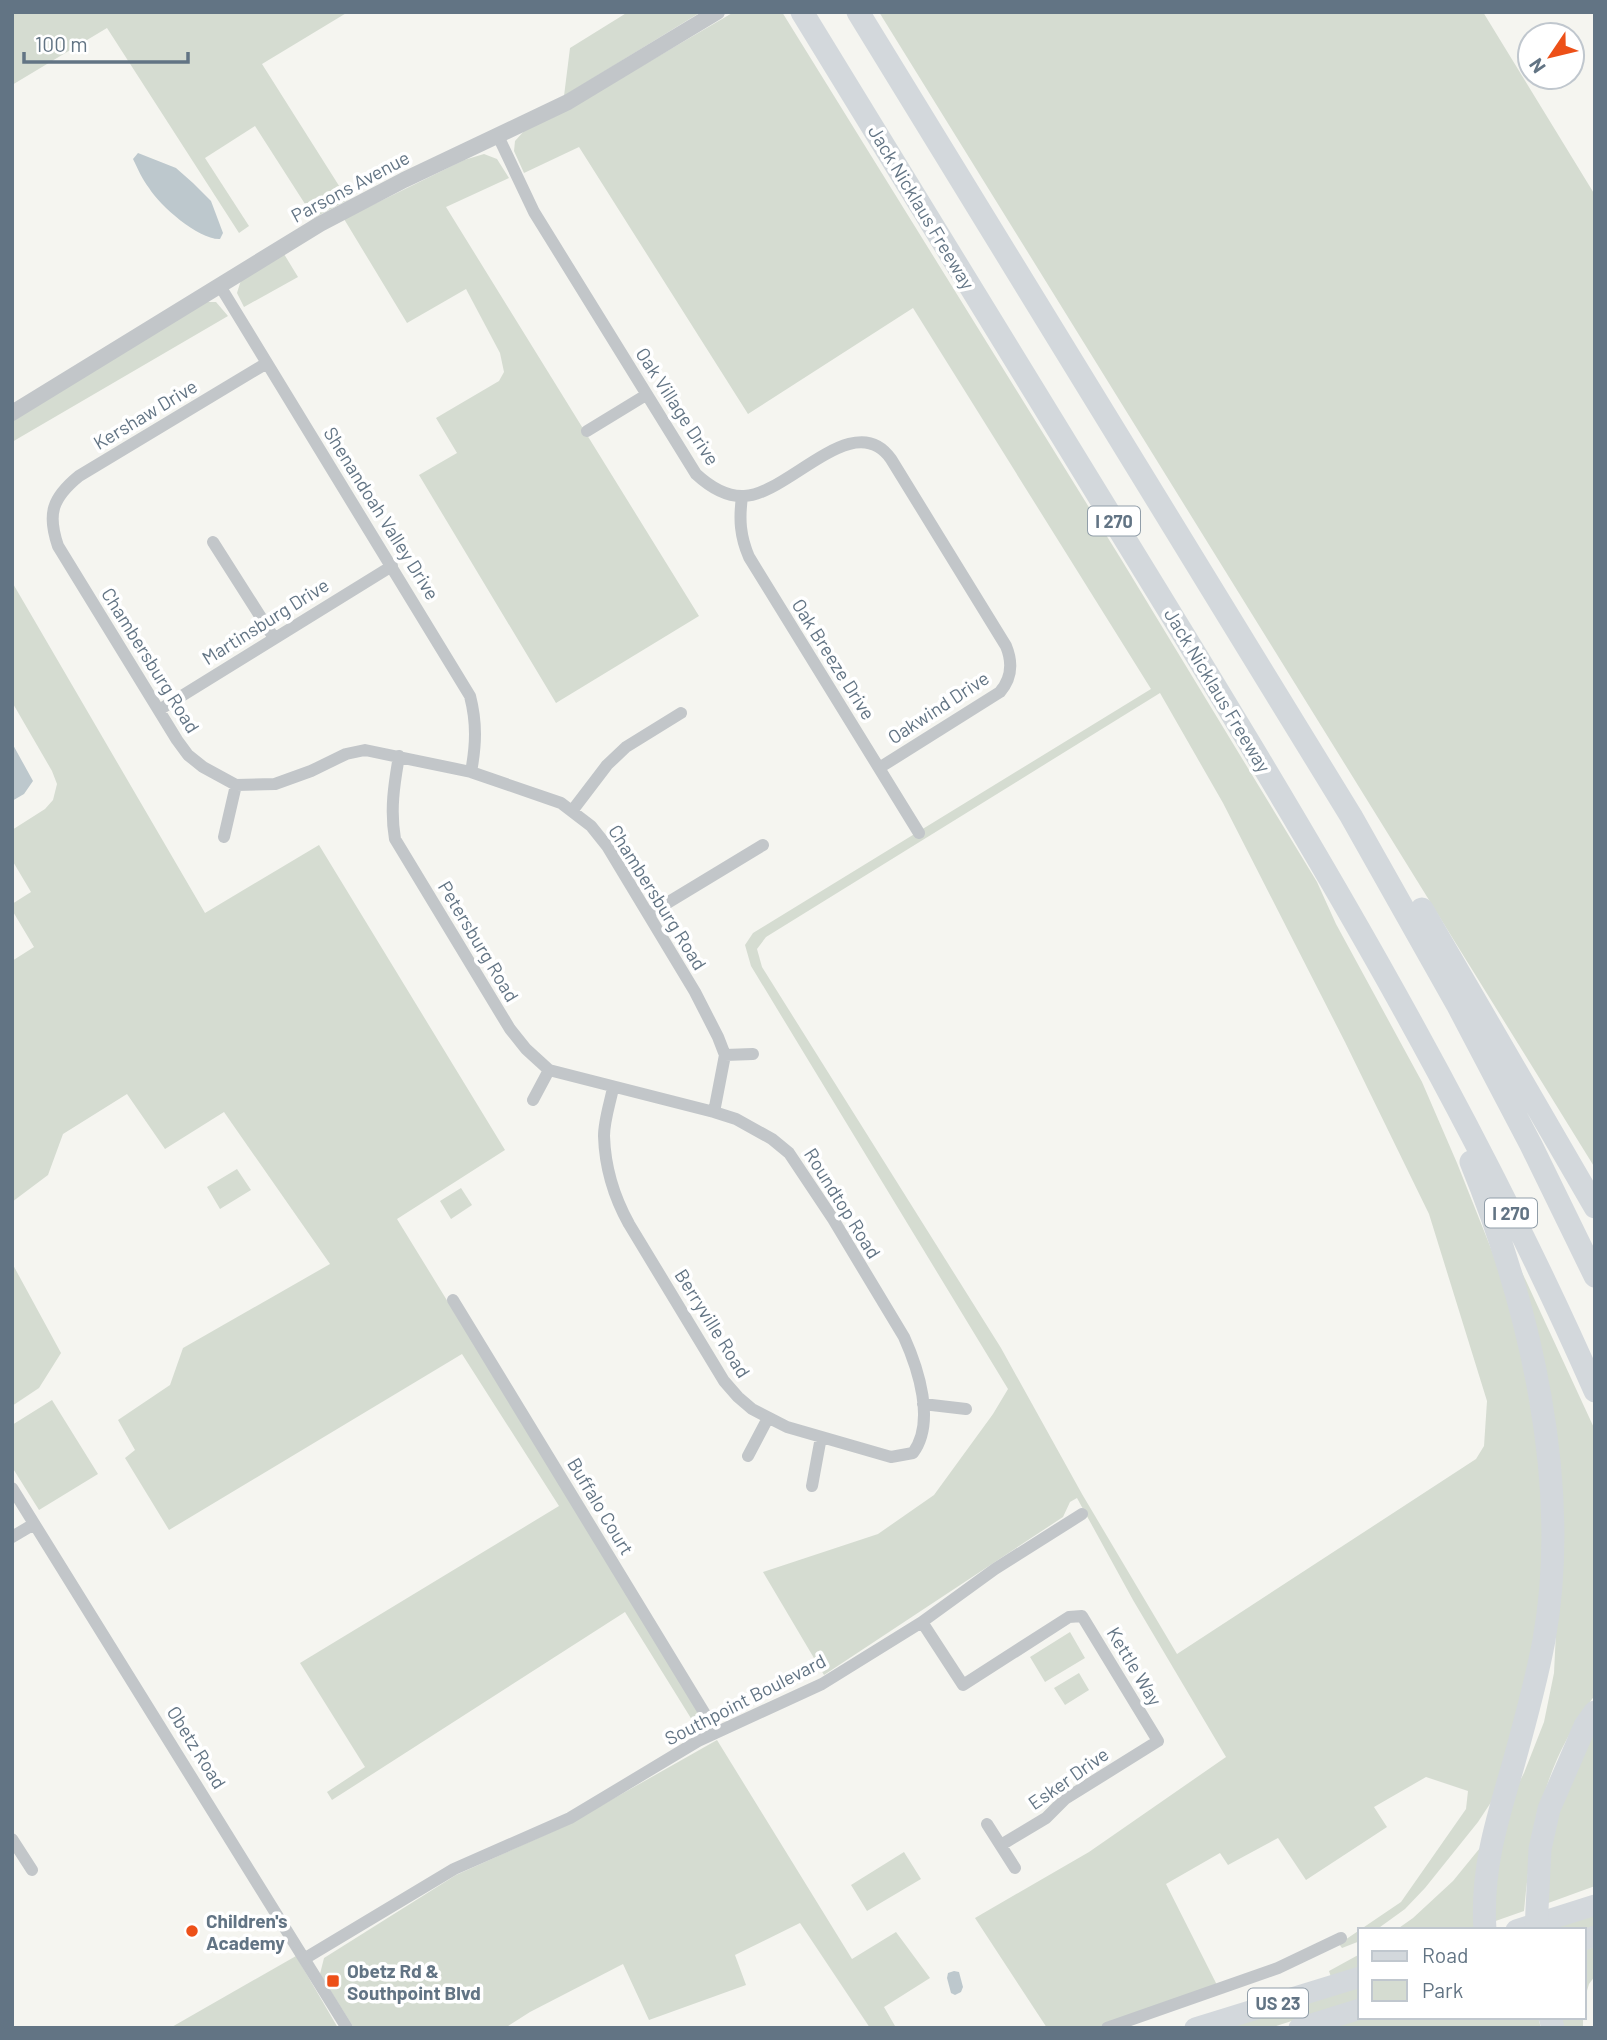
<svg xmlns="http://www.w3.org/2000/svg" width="1607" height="2040" viewBox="0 0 1607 2040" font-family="Barlow,sans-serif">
	<rect width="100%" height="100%" fill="#f5f5f0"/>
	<path fill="#d5dcd1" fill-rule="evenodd" d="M12,12h336l-86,52 86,136 -34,18 -59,-92 -50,32 44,68 -10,7 -132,-205 -95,57z
		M628,12h73l-137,84 6,-48z
		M734,12h48l339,547 196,323 19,42 86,158 35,81 39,98 22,71 25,147 2,138 -40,164 -27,41 -53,66 -20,21 -29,21h-16v11l-18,7 -3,-4 62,-42 65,-93 2,-18 -42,-14 -52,30 13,20 -81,53 -28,-42 -50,27 -8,-12 -54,31 51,101 -122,43h-48l-72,-110 114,-66 137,-95 -93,-157 -56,-102 -7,4 -7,15 -239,158 -61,-103 115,-38 56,-39 59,-81 15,-25 -257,-423 -6,-21 8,-12 398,-244 -238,-381 -165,106 -169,-267 -55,26 -10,-22 1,-10 9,-10 51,-26zM1160,693l63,110 122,239 84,172 58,187 -3,45 -8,13 -299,195 -95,-160 -81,-146 -239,-381 -5,-18 9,-12z
		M879,12h604l112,183v973z
		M484,154l13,5 12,19 -63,29 253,409 -143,87 -137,-228 38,-22 -21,-35 63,-37 5,-9 -4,-19 -34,-64 -59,34 -63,-104 120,-59z
		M284,254l14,23 -54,30 -7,-14 4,-13z
		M204,302h12l12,14 -216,126v-23z
		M12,582l193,331 114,-68 186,305 -108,69 309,503 -9,6 -72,-116 -293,188 -5,-8 38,-25 -65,-104 259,-157 -97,-152 -293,176 -44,-72 10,-8 -17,-30 52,-35 13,-37 147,-84 -106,-152 -59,37 -38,-55 -64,40 -15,41 -36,27v-241l22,-14 -22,-37v-6l19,-12 -19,-32v-30l33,-21 8,-9 4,-16 -5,-13 -40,-69z
		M237,1169l14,21 -31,19 -13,-22z
		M461,1188l11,17 -21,14 -11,-18z
		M1508,1242l87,188v265c-52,70 -63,132 -71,216l-54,19h-74l17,-12 40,-37 31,-38 20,-31 20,-39 20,-51 10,-49 4,-81z
		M12,1263l49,90 -22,35 -27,18z
		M52,1400l46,74 -59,36 -27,-43v-42z
		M1070,1632l15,26 -40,24 -15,-25z
		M1079,1673l10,17 -24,15 -11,-17z
		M1595,1725v161l-55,20 16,-99z
		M717,1740l135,219 44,-27 34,46 -46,29 11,19 -25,2 -70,-105 -65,32 11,30 -97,35 -26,-56 -93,48 -25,16h-151l-34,-54 4,-16 132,-83 109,-49z
		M904,1852l17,27 -54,32 -16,-26z
		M1595,1912v14l-13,4h-44z
		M1595,1947v29l-6,8 -5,17v-51z
		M1360,1954v13l-29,10 -2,-6z
		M296,1956l42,72h-168z
		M1360,1985v14l-90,29h-47z
		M1364,2017h174l3,11h-211z
		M1553,2017h30v11h-26z"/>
	<path fill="#bdc8cd" d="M138,153l38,15 17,15 18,18 12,32 -3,6c-21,1 -60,-33 -71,-51 -7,-9 -11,-19 -16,-29z
		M12,743l21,38 -9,13 -12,7z
		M954,1971l5,1 4,15 -2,5 -6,3 -4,-2 -4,-15 1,-5z"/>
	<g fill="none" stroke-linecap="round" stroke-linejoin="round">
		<path stroke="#c2c6c9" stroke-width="12" d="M498,136l36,76 162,262c13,12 29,23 48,22 44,-1 110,-90 147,-37l115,187c7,17 6,32 -6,46l-121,76
			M220,286l250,410c7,27 6,49 1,76
			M267,363l-188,113c-27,22 -32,38 -21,70l119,194 11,15 15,12 33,18 39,-1 36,-13 35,-17 19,-4 106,22 90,31 30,23 16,20 88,146 23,45 7,18 -11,57
			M587,431l59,-36
			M742,497c-3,22 -2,39 7,60l170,276
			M213,542l61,96
			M159,710l233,-144
			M399,756c-5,29 -9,54 -4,83l115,190 16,20 23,21 165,42 22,7 36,20 17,14 44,66 71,118c14,31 32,85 9,116l-22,4 -104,-30 -35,-18 -14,-12 -14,-16 -95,-157c-15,-27 -24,-56 -25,-88 0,-15 6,-33 9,-48
			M572,811l35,-46 19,-18 55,-34
			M224,837l12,-52
			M649,914l114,-69
			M725,1055l28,-1
			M533,1100l16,-30
			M453,1300l263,432
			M923,1404l43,5
			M748,1456l20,-38
			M812,1486l9,-49
			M12,1488l335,540
			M12,1537l22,-13
			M922,1622l41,63 106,-68 13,-1 76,125 -93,58 -19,19 -45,27
			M987,1824l28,44
			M12,1839l20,31
			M304,1959l150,-90 116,-51 128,-77 124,-57 100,-62 73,-53 87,-55
			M1107,2028l171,-60 63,-30"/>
		<path stroke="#c2c6c9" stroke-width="16" d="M12,413l308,-189 84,-44 164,-78 149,-90"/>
		<path stroke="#d3d8dc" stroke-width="21" d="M1516,1930l79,-25
			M1584,1940l11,-4
			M1195,2028l165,-51
			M1299,2028l61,-19"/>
		<path stroke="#d3d8dc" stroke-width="23" d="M802,12c110,177 217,355 326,532 169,275 337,551 467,847
			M858,12l493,804 106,188 74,141 64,131
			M1422,909l173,298
			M1471,1162c59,145 101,322 73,478 -8,43 -20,86 -32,129 -16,54 -31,103 -27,161
			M1536,1930l4,-81 9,-40 36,-83 10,-14
			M1550,2017l3,11"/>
	</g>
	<g fill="#ed5018" stroke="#fff" stroke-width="2.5">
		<circle cx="192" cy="1931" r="7"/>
		<rect x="326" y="1974" width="14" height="14" rx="3.5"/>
	</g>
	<g text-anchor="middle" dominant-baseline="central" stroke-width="7" stroke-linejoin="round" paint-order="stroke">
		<g fill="#fff" stroke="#919ea9" stroke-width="2">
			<rect x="1088" y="506.5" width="52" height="29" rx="5"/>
			<rect x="1485" y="1198.5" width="52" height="29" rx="5"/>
			<rect x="1248" y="1988.5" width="60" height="29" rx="5"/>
		</g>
		<g font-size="18" font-weight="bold" fill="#627484">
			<text x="1114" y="521">I 270</text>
			<text x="1511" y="1213">I 270</text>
			<text x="1278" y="2003">US 23</text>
		</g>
		<g font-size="19" fill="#627484" stroke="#fff">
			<text transform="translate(350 186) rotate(-28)">Parsons Avenue</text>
			<text transform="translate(922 207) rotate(59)">Jack Nicklaus Freeway</text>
			<text transform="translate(678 406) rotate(57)">Oak Village Drive</text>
			<text transform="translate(145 414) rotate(-31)">Kershaw Drive</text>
			<text transform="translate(382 513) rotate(58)">Shenandoah Valley Drive</text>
			<text transform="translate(265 621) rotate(-32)">Martinsburg Drive</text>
			<text transform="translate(834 659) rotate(58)">Oak Breeze Drive</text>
			<text transform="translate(151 660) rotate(58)">Chambersburg Road</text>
			<text transform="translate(1218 690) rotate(59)">Jack Nicklaus Freeway</text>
			<text transform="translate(938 707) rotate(-33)">Oakwind Drive</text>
			<text transform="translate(658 897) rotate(58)">Chambersburg Road</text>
			<text transform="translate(479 941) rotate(59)">Petersburg Road</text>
			<text transform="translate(843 1203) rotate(58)">Roundtop Road</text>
			<text transform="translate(713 1323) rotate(58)">Berryville Road</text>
			<text transform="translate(601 1506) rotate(59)">Buffalo Court</text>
			<text transform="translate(1135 1666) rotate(59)">Kettle Way</text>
			<text transform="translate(745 1699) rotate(-27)">Southpoint Boulevard</text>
			<text transform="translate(197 1747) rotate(58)">Obetz Road</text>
			<text transform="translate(1068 1778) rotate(-35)">Esker Drive</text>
		</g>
		<g font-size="19" font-weight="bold" fill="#627484" stroke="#fff" text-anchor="start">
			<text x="206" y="1920">Children's<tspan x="206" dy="22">Academy</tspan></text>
			<text x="347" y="1970">Obetz Rd &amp;<tspan x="347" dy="22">Southpoint Blvd</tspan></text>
		</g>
	</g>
	<rect width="1607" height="2040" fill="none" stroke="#627484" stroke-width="28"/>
	<rect x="1358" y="1928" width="228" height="91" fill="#ffffff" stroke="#c0c7ce" stroke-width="2"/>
	<rect x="1372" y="1951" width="35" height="10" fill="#d3d8dc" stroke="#c0c7ce" stroke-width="2"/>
	<text x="1422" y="1963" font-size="21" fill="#627484">Road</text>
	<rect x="1372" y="1980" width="35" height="21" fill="#d5dcd1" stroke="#c0c7ce" stroke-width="2"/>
	<text x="1422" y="1998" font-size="21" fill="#627484">Park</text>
	<g transform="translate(1551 56) rotate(235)"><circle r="33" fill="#ffffff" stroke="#c0c7ce" stroke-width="2"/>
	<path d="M0-5L12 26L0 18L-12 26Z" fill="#ed5018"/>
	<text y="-10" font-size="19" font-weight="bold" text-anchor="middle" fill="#627484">N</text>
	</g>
	<path d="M24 52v10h164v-10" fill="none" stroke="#627484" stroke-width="3.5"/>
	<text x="35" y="52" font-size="21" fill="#627484" stroke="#ffffff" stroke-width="5" paint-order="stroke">100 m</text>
</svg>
